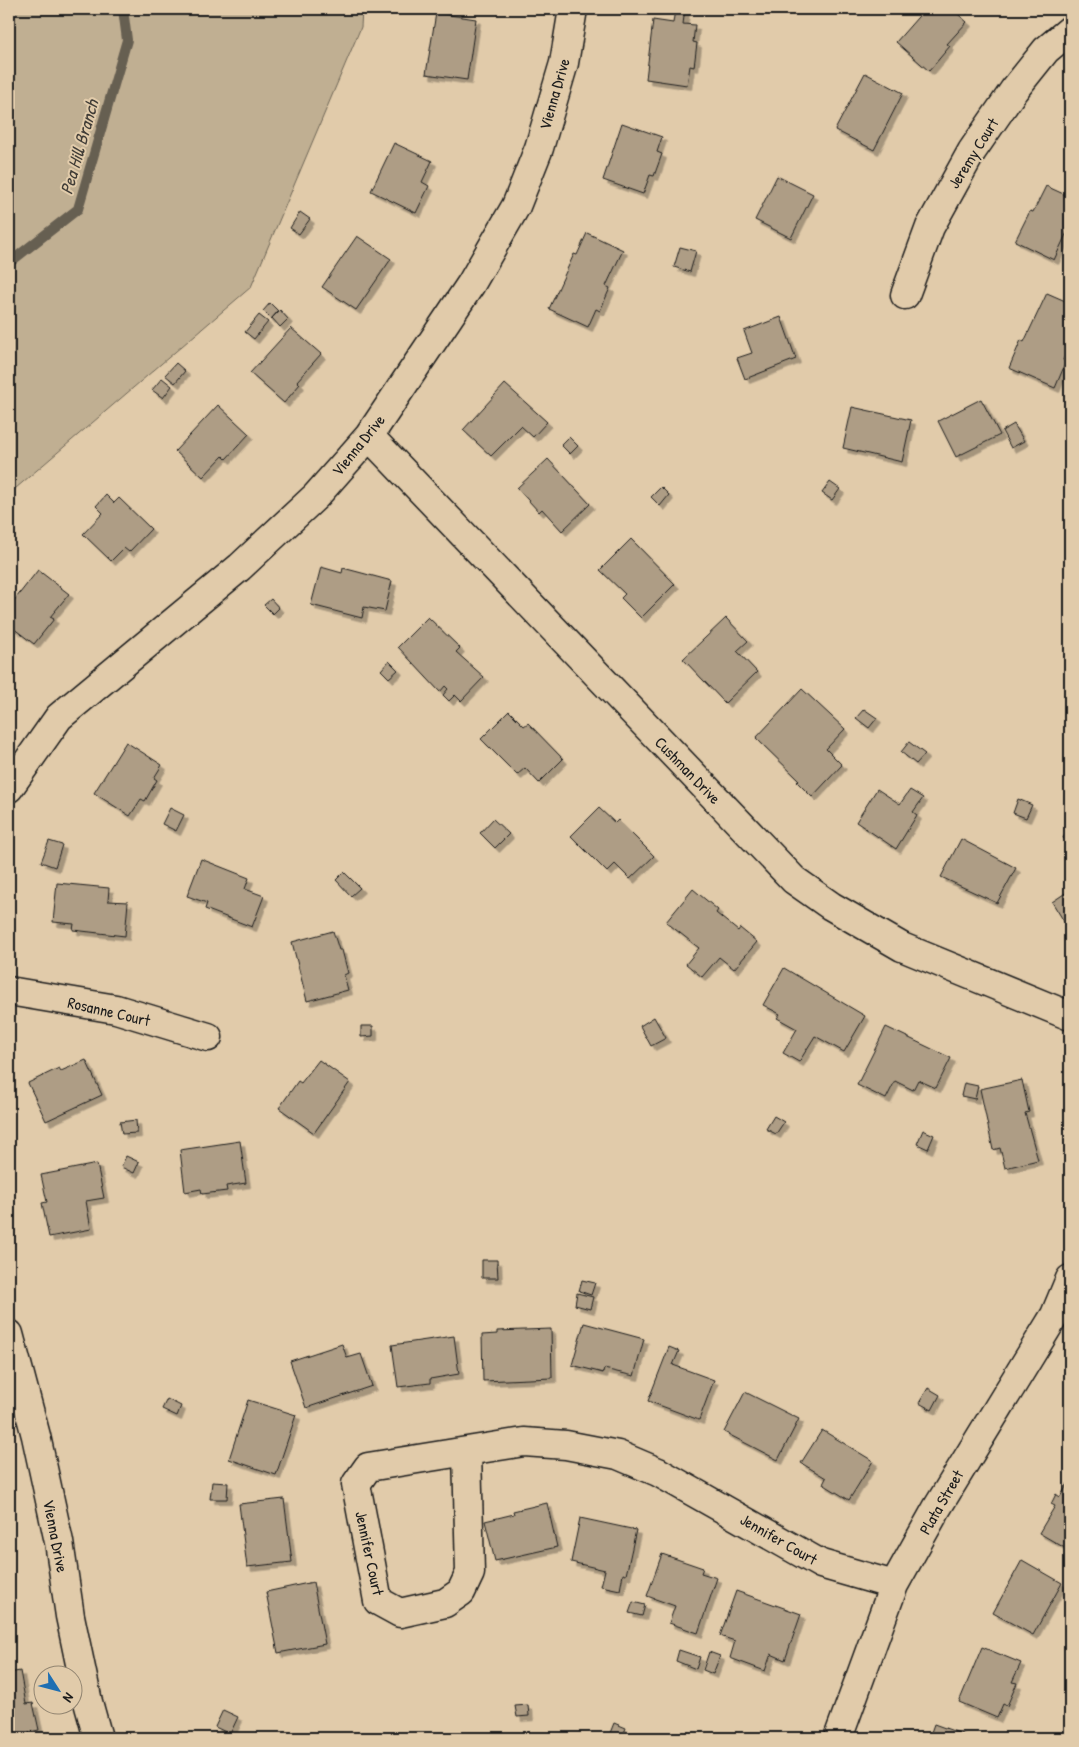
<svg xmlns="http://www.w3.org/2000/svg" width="1079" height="1747" viewBox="0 0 1079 1747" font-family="'Patrick Hand',sans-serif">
	<defs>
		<filter id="shadow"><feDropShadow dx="4.5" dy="4.5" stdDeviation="0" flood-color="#0004"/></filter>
	</defs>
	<rect width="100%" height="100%" fill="#e1cbaa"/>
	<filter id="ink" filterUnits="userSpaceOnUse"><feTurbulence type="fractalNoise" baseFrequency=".02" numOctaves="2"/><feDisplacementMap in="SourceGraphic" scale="10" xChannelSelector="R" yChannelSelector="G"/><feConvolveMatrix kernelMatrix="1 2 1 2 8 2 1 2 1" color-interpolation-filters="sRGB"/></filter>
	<g filter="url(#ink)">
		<path fill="#c0af92" stroke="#6e6657" d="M9,9h353l-1,18 -110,260 -242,207z"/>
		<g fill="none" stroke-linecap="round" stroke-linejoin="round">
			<path stroke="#665e51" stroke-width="10" d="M9,263l69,-54 49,-169 -4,-31"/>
		</g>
		<path fill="#ae9d85" stroke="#1c1c1c" filter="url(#shadow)" d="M675,9h10l-2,15 12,1 -2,17 4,1 -3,24 -4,-1 -3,19 -41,-6 7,-59 20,3z
			M925,9h27l15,13 -20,22 3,2 -21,25 -33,-29z
			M436,13l40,6 -9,61 -41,-6z
			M865,73l38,20 -29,57 -39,-20z
			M622,123l40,14 -5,15 5,2 -8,22 -4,-1 -7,19 -40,-14z
			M394,143l38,18 -10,21 7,4 -13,27 -45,-22z
			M777,176l36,18 -22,44 -36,-18z
			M1046,186l24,11v29l-16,34 -39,-19 15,-30 3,1z
			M300,212l10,7 -11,15 -9,-6z
			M587,233l36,17 -17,36 4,2 -10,23 -4,-2 -8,18 -39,-18 25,-55 3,1z
			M357,236l34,23 -35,51 -34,-23z
			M680,247l16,4 -6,21 -16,-5z
			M1047,293l23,10v41l-7,16 3,2 -11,26 -46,-20 12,-28 3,2z
			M270,303l8,8 -7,8 -8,-8z
			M280,310l8,9 -8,8 -8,-9z
			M259,315l9,7 -14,17 -9,-7z
			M781,317l15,42 -51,20 -8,-21 15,-5 -8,-22z
			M291,328l30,26 -24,27 3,3 -16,19 -34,-30z
			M176,363l9,8 -10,12 -10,-8z
			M162,378l10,8 -9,12 -11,-8z
			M505,384l42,38 -14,15 -12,-11 -30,30 -28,-26z
			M981,399l19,36 -44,22 -18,-36z
			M218,405l31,29 -23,25 -3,-3 -20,21 -28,-26z
			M852,407l59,13 -9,42 -59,-14z
			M1014,424l10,17 -13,7 -9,-17z
			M569,437l9,9 -8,8 -9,-9z
			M548,459l42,45 -28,27 -20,-22 -3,3 -22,-24z
			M830,482l10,7 -8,11 -10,-7z
			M661,487l8,8 -9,11 -9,-9z
			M106,495l8,8 5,-5 32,31 -22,23 -5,-4 -13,13 -28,-27 20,-21 -7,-7z
			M631,539l44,45 -34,34 -20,-20 4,-4 -25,-24z
			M321,567l21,6 1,-5 49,13 -7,30 -21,-4 -2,11 -51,-13z
			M38,570l31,24 -19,23 4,2 -20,25 -25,-19v-18z
			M271,599l8,9 -6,6 -9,-9z
			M428,617l32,31 -4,4 28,25 -23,24 -6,-6 -6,6 -6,-6 5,-6 -3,-3 -5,6 -42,-45z
			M726,618l22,23 -11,10 20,21 -32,31 -42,-44z
			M389,661l9,9 -9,8 -8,-8z
			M802,689l43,40 -19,20 16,16 -30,32 -15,-15 2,-2 -43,-42z
			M864,709l13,9 -8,10 -13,-10z
			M509,711l15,15 4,-3 35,36 -24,24 -14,-15 -8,7 -36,-36z
			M126,742l36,23 -8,13 3,2 -12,21 -4,-2 -11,17 -36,-23z
			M909,742l16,12 -9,10 -15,-12z
			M877,789l23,15 10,-14 13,8 -10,14 4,3 -21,34 -40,-27z
			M1018,799l14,6 -6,13 -13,-5z
			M170,808l14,7 -8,16 -14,-7z
			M599,808l16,15 3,-3 36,36 -24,23 -15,-15 -8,8 -36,-36z
			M493,819l16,15 -14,14 -15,-15z
			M1070,830v14l-7,-6 4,-7z
			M961,839l55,29 -19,35 -56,-26z
			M49,841l13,4 -7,22 -14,-5z
			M201,859l48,19 -4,11 19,7 -12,31 -47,-18 2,-6 -20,-7z
			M344,872l16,16 -9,8 -15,-16z
			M57,883l52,5 -1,13 20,1 -3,34 -52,-6 1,-6 -21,-2z
			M693,889l25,21 -2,3 22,18 2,-3 17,14 -23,27 -15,-12 -17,20 -16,-13 13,-16 -33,-26z
			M1070,890v41l-18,-29z
			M333,931l6,19h3l6,23 -4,2 4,15 -41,11 -15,-59z
			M784,968l81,48 -21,36 -29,-16 -16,26 -16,-9 14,-24 -20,-11 3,-4 -17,-9z
			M654,1017l12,21 -15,8 -11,-20z
			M361,1026h12v10l-12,1z
			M886,1027l65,31 -15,30 -18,-8 -5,10 -18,-9 -9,18 -29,-14z
			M86,1060l16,35 -56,26 -18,-38 31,-15 2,3z
			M319,1060l31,22 -36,51 -35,-25 19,-27 3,2z
			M1022,1080l7,32 -4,1 13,47 -33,8 -5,-20 -7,2 -13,-61z
			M964,1083l14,3 -3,13 -14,-3z
			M774,1116l10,6 -8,12 -10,-5z
			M136,1120l1,13 -15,1 -2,-12z
			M923,1130l11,5 -6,14 -11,-5z
			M240,1141l6,42 -20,3 1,5 -25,3 -1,-5 -16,3 -5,-42z
			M126,1156l13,6 -5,11 -13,-6z
			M97,1164l7,34 -18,3 5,28 -42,8 -7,-34 5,-1 -6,-27z
			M482,1260h15l1,18h-16z
			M582,1280l13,3 -4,12 -12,-4z
			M577,1293l16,4 -3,12 -15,-4z
			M584,1323l60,16 -10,37 -30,-7 -1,4 -31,-8z
			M551,1329l1,49 -69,3 -1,-46 15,-1v-3z
			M454,1336l5,38 -29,5v4l-32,4 -6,-42z
			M342,1344l5,14 14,-4 11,32 -66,22 -16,-47z
			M669,1347l10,4 -6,14 41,15 -15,40 -51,-19z
			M928,1388l12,7 -8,15 -13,-7z
			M745,1392l54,27 -21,41 -54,-28z
			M167,1399l14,7 -4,10 -15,-7z
			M248,1400l48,15 -20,60 -47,-16z
			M822,1430l51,31 -24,39 -26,-16 3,-6 -25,-15z
			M212,1482l16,1 -1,16h-17z
			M1069,1482h1v69l-31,-18 16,-27 -4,-2 5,-10 4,3z
			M284,1499l8,63 -45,5 -8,-63z
			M547,1503l10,44 -62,14 -10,-40 29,-7 -1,-3z
			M580,1518l56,12 -10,45 -3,-1 -3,16 -19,-4 4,-16 -34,-8z
			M662,1554l41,14 -2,5 16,5 -19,55 -29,-10 6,-17 -28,-10z
			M1022,1560l40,23 -29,52 -40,-22z
			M313,1582l12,62 -47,9 -12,-61z
			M736,1591l65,23 -16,46 -14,-6 -6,17 -35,-13 5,-17 -15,-5z
			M633,1602l12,3 -3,11 -13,-3z
			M982,1647l39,16 -9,19 5,1 -10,23 -4,-2 -6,14 -38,-16z
			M679,1650l21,7 -4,12 -20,-8z
			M709,1652l11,4 -7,18 -10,-4z
			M20,1671l6,33 7,-1 6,27 -10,2 2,6h-22v-65z
			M528,1705l1,11 -12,1 -2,-11z
			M223,1710l15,7 -8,17 -15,-7z
			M614,1723l12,5 -4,10h-14z
			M934,1724l39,14h-44z"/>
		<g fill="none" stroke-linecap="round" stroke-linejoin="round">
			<defs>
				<path id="minor" d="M905,295l25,-68 42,-76 42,-61 32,-40 24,-20
					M369,436l425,444 37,26 71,41 168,69
					M9,788l50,-71 181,-150 76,-71 53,-60 102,-152 45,-78 23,-58 25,-85 9,-54
					M9,991l107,18 92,28
					M9,1334l27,102 23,106 11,74 18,86 10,36
					M467,1451l-99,16 -12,17 22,117 22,12 45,-10 16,-11 9,-19 -3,-122 57,-9 42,3 52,10 40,17 163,92 73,21
					M838,1738l56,-153 43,-77 118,-193 15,-36"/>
			</defs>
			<use href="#minor" stroke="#1c1c1c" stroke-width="31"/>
			<use href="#minor" stroke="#e1cbaa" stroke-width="28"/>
		</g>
	</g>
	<g text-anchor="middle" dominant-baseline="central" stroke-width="4" stroke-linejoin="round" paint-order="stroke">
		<g font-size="16" fill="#1c1c1c" stroke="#e1cbaa">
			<text transform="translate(554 94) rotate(-74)">Vienna Drive</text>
			<text transform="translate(973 153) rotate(-58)">Jeremy Court</text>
			<text transform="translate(358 445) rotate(-51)">Vienna Drive</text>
			<text transform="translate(688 770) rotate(46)">Cushman Drive</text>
			<text transform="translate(109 1011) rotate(13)">Rosanne Court</text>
			<text transform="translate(941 1502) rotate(-60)">Plata Street</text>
			<text transform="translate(56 1536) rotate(79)">Vienna Drive</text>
			<text transform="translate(779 1539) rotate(30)">Jennifer Court</text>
			<text transform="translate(370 1553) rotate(78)">Jennifer Court</text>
		</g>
		<g font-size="18" font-style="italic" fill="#413d37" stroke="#e1cbaa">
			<text transform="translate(79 147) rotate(-74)">Pea Hill Branch</text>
		</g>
	</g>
	<rect width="1079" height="1747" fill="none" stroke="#e1cbaa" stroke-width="30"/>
	<rect x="15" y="15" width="1049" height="1717" fill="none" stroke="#1c1c1c" stroke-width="2" filter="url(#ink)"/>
	<g transform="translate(58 1690) rotate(126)"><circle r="24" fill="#e1cbaa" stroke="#928571"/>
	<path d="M0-4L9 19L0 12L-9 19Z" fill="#1f6fb2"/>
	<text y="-8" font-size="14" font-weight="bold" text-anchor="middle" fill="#1c1c1c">N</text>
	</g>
</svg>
